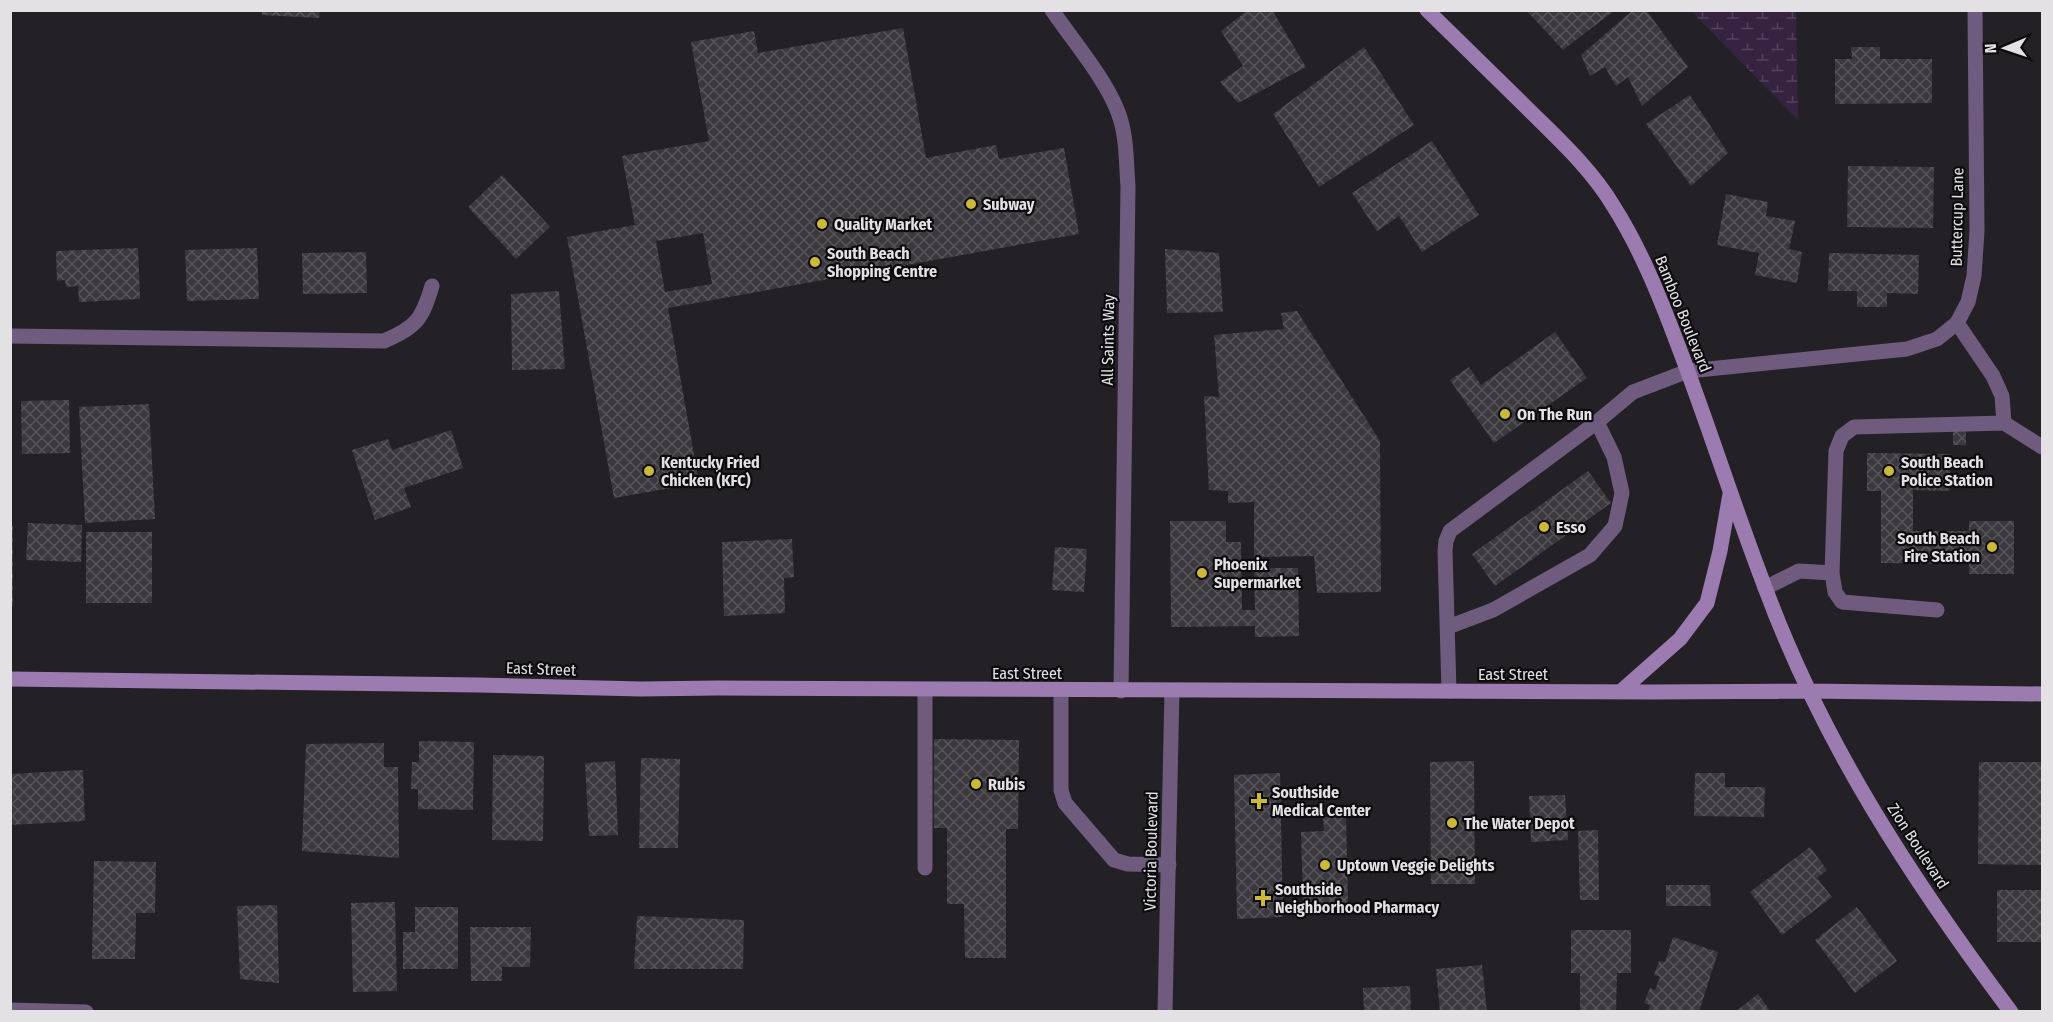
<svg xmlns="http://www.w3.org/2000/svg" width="2053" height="1022" viewBox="0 0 2053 1022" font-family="'Fira Sans Condensed',sans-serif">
	<defs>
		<pattern id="wetland-marsh" width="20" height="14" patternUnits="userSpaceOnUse" patternTransform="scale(1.5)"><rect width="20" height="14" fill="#352341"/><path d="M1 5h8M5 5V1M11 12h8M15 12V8" fill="none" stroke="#52435c"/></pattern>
		<pattern id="building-cross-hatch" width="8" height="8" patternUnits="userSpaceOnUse" patternTransform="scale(1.5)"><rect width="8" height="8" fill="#3c393e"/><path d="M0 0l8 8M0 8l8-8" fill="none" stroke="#58555a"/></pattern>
	</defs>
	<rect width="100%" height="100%" fill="#232125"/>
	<path fill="url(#wetland-marsh)" d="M1691,11h105l2,109z"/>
	<path fill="url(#building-cross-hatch)" fill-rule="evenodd" d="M262,10h58l-1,8 -57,-3z
		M1248,10h24l34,57 -68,36 -18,-21 23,-16 -22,-35z
		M1526,10h89l-52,40z
		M1633,10h13l42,57 -46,39 -14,-29 -12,9 -11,-19 -15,9 -9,-21z
		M903,28l23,130 70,-13 3,14 65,-11 15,86 -411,74 31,175 -85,15 -47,-261 68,-12 -13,-69 87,-15 -18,-99 63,-11 4,22zM703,233l9,51 -47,8 -9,-51z
		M1364,47l50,78 -95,62 -46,-73z
		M1851,47h29v12h52v44l-97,1v-45h17z
		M1690,95l38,58 -37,33 -45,-62z
		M1432,141l47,74 -57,37 -23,-36 -22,15 -25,-38z
		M1848,166l86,1 -1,61 -86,-1z
		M502,175l48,52 -34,32 -48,-52z
		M1726,194l42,8 -2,14 29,5 -6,28 13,3 -5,31 -42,-8 4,-22 -42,-8z
		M138,248l2,51 -61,3 -1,-16 -12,1 -1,-7 -8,1 -1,-30z
		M257,248l2,51 -72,2 -2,-51z
		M1165,249l54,4 4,59 -56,1z
		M366,252l1,41 -64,1 -1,-41z
		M1829,253l90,2 -1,39 -31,-1v14h-30v-16h-29z
		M559,291l6,78 -53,1 -1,-76z
		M1297,311l83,130 1,151 -64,1 -3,-37 -60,1v-55l-26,1v-12l-19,-1 -5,-94 15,1 -5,-62 70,-6 -3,-16z
		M1555,332l32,46 -93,65 -44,-63 19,-13 12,18z
		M69,400l1,53 -48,1 -1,-53z
		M149,404l6,115 -70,4 -6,-116z
		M1953,428l13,1v16h-13z
		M451,430l12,38 -59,20 7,19 -36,13 -23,-70 36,-11 4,11z
		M1867,453l83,1v37l-37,-1v41h56v-10h45v53h-45v-10l-88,-1v-72h-14z
		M1588,471l23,32 -116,83 -23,-32z
		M1170,521h56v21h15l1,68h13l-1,-42h44l1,68 -44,1v-11l-84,1z
		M28,523l54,2 -1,37 -55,-2z
		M10,526h3v80h-3z
		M86,532h66v71h-66z
		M792,539l2,38 -10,1 1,35 -61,3 -2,-74z
		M1055,547l32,2 -3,43 -32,-2z
		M934,739l85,1 -1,89h-12v129h-41l-1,-54h-17v-76h-13z
		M419,741l55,1 -1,68 -55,-1v-20h-7l1,-27h7z
		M384,743v24h14l1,91 -97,-7 4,-107z
		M493,755l51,1 -1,85 -51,-1z
		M641,758l39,1 -2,89h-39z
		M615,761l3,74 -29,1 -4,-73z
		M1474,761l1,123h-44l-1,-122z
		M1979,762h63v103l-64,-1z
		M83,770l2,51 -75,4v-51z
		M1280,773l3,144 -46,2 -3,-144z
		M1695,773h30v14h40l-1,30 -70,-1z
		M1565,795l3,45 -37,2 -2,-46z
		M1323,817h23l2,86 -45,2 -2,-73 23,-1z
		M1598,830l1,70h-19l-2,-69z
		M1810,847l17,23 -10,8 15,19 -50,38 -32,-43z
		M94,861l62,1 -1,51h-19l-1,46h-43z
		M1666,885h44l1,21h-45z
		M1997,890h45v52h-45z
		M395,902l2,89 -44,1 -2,-89z
		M277,905l2,78 -39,-4 -3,-73z
		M415,907h43v62h-55v-37h12z
		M1857,907l40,54 -42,32 -40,-53z
		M637,916l107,4 -1,49h-109z
		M470,927h61l-1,40h-28v14h-31z
		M1571,930h60v43h-14l-1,39h-36v-39h-9z
		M1673,937l45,15 -19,60h-51l2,-7 -6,-2 6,-15 5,2 5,-13 -6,-2 5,-14 6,1z
		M1482,965l5,47h-47l-4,-43z
		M1410,986l1,26h-47l-1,-24z
		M1758,994l13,18h-36z"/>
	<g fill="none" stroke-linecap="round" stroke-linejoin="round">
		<path stroke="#6f5b7d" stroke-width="15" d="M1957,323l36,53 9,20 2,27
			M1765,588l34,-17 33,2
			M1937,610l-95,-8 -7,-10 -3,-19 4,-122 6,-15 12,-9 150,-4 38,24
			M1448,627l45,-17 97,-55 25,-29 7,-33 -8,-36 -17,-35
			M1061,691v99l4,13 49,57 14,4 41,1
			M1449,691l-4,-140 1,-10 4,-10 147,-109 36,-30 55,-21
			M925,868v-178"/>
		<path stroke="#6f5b7d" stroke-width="15" d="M1052,10c21,31 53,68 66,102 9,23 8,50 10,74l-7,505
			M10,336l374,5c33,-14 38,-22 48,-55
			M1688,371l219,-22 30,-10 20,-16 11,-21 6,-26 3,-45 -2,-221
			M10,1010l76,2
			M1165,1012l7,-321"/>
		<path stroke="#9b7bb0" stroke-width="15" d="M1427,10c33,32 65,64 97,95 32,32 67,63 90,102 26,41 45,88 62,133 32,83 58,167 90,250 57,154 147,291 245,422
			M10,679l469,6 162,4 77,-1 935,4 155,-1 234,3
			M1620,692l60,-53 27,-36 13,-52 10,-57"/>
	</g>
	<g fill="#ccb939" stroke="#0c0b0d" stroke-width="2">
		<circle cx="971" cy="204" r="6"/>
		<circle cx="822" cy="224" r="6"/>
		<circle cx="815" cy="262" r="6"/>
		<circle cx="1505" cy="414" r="6"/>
		<circle cx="649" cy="471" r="6"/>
		<circle cx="1889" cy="471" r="6"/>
		<circle cx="1544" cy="527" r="6"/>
		<circle cx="1992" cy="547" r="6"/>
		<circle cx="1202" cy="573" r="6"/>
		<circle cx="976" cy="784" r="6"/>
		<path d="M1256 792h6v6h6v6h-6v6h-6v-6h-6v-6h6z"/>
		<circle cx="1452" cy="823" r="6"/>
		<circle cx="1325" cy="865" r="6"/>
		<path d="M1260 889h6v6h6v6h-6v6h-6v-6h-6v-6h6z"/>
	</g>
	<g text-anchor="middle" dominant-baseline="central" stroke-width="4.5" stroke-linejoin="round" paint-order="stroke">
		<g font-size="16" font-weight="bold" fill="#e3e1e4" stroke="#0c0b0d" text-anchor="start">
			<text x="983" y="204">Subway</text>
			<text x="834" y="224">Quality Market</text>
			<text x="827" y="253">South Beach<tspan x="827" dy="18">Shopping Centre</tspan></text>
			<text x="1517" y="414">On The Run</text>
			<text x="661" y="462">Kentucky Fried<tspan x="661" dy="18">Chicken (KFC)</tspan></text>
			<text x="1901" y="462">South Beach<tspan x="1901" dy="18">Police Station</tspan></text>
			<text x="1556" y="527">Esso</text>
			<text x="1980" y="538" text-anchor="end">South Beach<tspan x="1980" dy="18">Fire Station</tspan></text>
			<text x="1214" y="564">Phoenix<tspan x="1214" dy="18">Supermarket</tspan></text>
			<text x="988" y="784">Rubis</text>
			<text x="1272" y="792">Southside<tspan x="1272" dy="18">Medical Center</tspan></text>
			<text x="1464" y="823">The Water Depot</text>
			<text x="1337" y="865">Uptown Veggie Delights</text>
			<text x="1275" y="889">Southside<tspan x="1275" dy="18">Neighborhood Pharmacy</tspan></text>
		</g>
		<g font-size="16" fill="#e3e1e4" stroke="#0c0b0d">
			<text transform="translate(1957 217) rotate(-89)">Buttercup Lane</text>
			<text transform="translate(1683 314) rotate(68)">Bamboo Boulevard</text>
			<text transform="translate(1108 340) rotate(-89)">All Saints Way</text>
			<text transform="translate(541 669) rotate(2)">East Street</text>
			<text x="1027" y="673">East Street</text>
			<text x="1513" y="674">East Street</text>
			<text transform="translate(1918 846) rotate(57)">Zion Boulevard</text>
			<text transform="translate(1151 851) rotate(-89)">Victoria Boulevard</text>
		</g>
	</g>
	<rect width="2053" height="1022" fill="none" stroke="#e3e1e4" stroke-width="24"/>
	<g transform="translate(2005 48) rotate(268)" stroke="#0c0b0d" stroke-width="4.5" paint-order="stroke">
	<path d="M0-4.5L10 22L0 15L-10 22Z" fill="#e3e1e4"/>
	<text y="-9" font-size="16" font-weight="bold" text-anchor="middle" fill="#e3e1e4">N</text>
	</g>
</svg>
